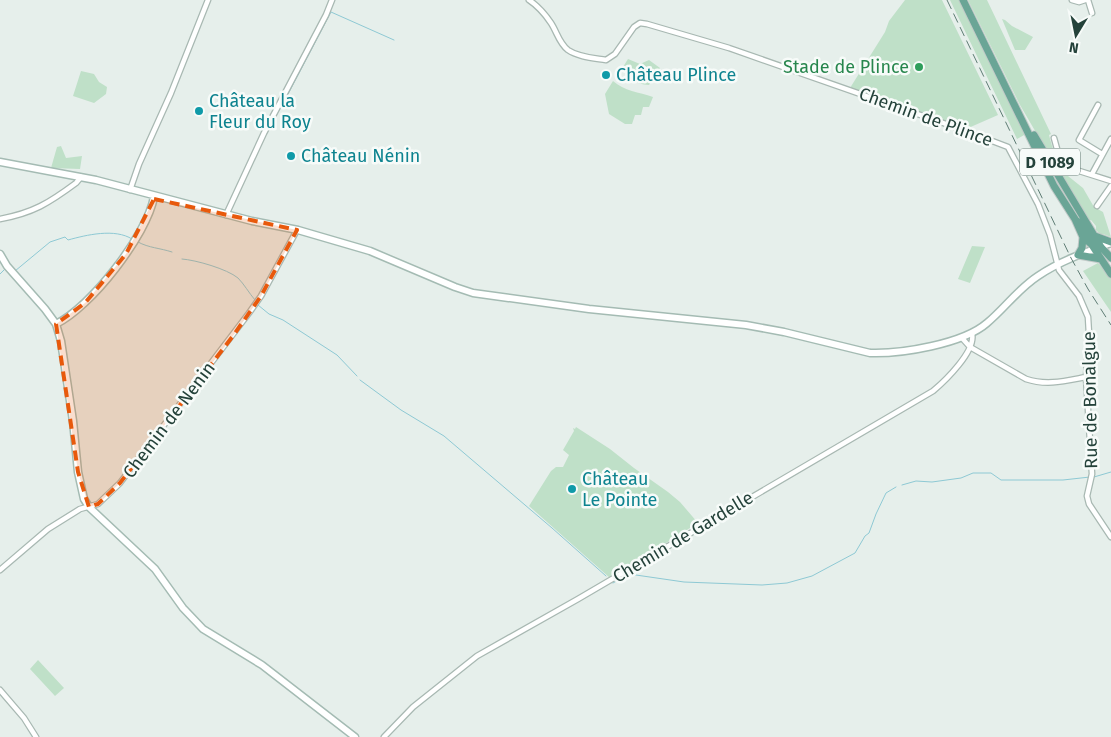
<svg xmlns="http://www.w3.org/2000/svg" width="1111" height="737" viewBox="0 0 1111 737" font-family="'Fira Sans',sans-serif">
	<rect width="100%" height="100%" fill="#e6efeb"/>
	<path fill="#bfe0c8" d="M905,0h37l56,115 -32,14 -116,-41 35,-56 4,-11z
		M950,0h11l65,134 -9,5z
		M968,0h19l64,134 -2,1c4,15 7,27 21,35l-2,6 15,12 11,19 9,5 8,25 -8,-3 -2,1 -5,-5v-4l-5,-6h-4l-67,-115z
		M1002,19l3,1 7,6 21,11 -8,13h-10z
		M628,59l12,5 9,-4 11,8 -11,17c-14,-1 -21,-5 -26,-18z
		M81,71l13,3 5,8 8,5 -1,7 -12,9 -21,-7z
		M613,81c11,10 26,11 40,16l-4,10h-6l-2,8h-6l-3,9h-7l-16,-10 -4,-20z
		M61,146l5,12 16,-2 -2,13 -29,-1 6,-21z
		M972,246l13,1 -15,36 -12,-4z
		M1098,263l13,15v34l-28,-41z
		M576,427l34,22 24,19 34,24 12,10 18,21 -88,55 -81,-72 22,-35 5,-4h7l6,-12 -6,-5 11,-19 -1,-3 2,1z
		M38,660l26,28 -9,8 -25,-27z"/>
	<g fill="none" stroke-linecap="round" stroke-linejoin="round">
		<path stroke="#8ec9d4" stroke-width="1" d="M288,94l43,-82 63,28
			M138,242c11,6 22,6 34,10
			M182,259c14,1 45,10 56,19 6,6 11,15 17,22
			M15,271l35,-29 15,-5 3,3c18,-5 47,-12 64,-1
			M0,274l5,-5
			M258,305l11,9 14,6 54,35 20,21
			M360,380l41,30 43,26 108,92 54,48
			M1094,477l17,-5
			M902,485l14,-4 16,1 29,-4 12,-5h18l10,7h62l27,-3
			M613,583l16,-9 55,8 78,3 25,-2 25,-7 43,-23 10,-17 4,-3 7,-19 10,-21 10,-6"/>
		<defs>
			<path id="street" d="M529,0c9,6 16,14 22,23 6,9 8,20 17,27 10,7 26,8 38,10l9,-6 19,-27 6,-4 7,1 82,24 237,83 42,16 30,57 12,31 9,35 20,26 9,21 1,17 -3,43 6,97 -5,22 2,8 22,33
				M1072,0l7,2 6,-2
				M1088,0l4,13
				M1098,105l-19,35 23,14
				M1054,138l5,18 14,13 38,12
				M1092,174l19,-35
				M130,190l9,-26 32,-71 37,-93
				M1097,206l14,-20
				M226,215l38,-82 62,-118 6,-15
				M0,219c33,-6 49,-16 76,-36l5,-6
				M962,338l8,9 56,32c21,7 39,2 60,-2
				M0,570l48,-41 32,-20 18,-5 22,-21 129,-170 12,-17 36,-66
				M0,690l24,28 12,19
				M384,737l29,-30 64,-51 101,-57 355,-208c12,-10 43,-40 39,-57"/>
			<path id="secondary" d="M0,162l96,18 156,41 46,9 72,21 85,36 18,6 116,16 157,16 38,7 86,21c31,1 93,-9 117,-30 18,-15 31,-34 51,-47 22,-15 48,-24 73,-33
				M0,254l7,12 38,43 11,15 5,17 12,80 5,51 6,27 5,8 66,62 28,39 20,21 59,36 93,72
				M56,324c35,-17 91,-89 98,-127"/>
			<path id="primary" d="M963,0l91,186 21,33 8,18 9,8 19,29
				M1034,135l67,112 10,11
				M1077,221l5,4 13,18
				M1095,236l16,6
				M1083,237l-1,11 -4,7 23,4"/>
		</defs>
		<use href="#street" stroke="#a8b8b2" stroke-width="7"/>
		<use href="#secondary" stroke="#a4bbb3" stroke-width="9"/>
		<use href="#primary" stroke="#c2cac8" stroke-width="9"/>
		<use href="#street" stroke="#fff" stroke-width="4.5"/>
		<use href="#secondary" stroke="#fff" stroke-width="6"/>
		<use href="#primary" stroke="#6aa596" stroke-width="7"/>
		<path stroke="#5f7d75" stroke-width="1" stroke-dasharray="10 5" stroke-linecap="butt" d="M947,0l124,258 17,31 23,36"/>
	</g>
	<path fill="#e8590c" fill-opacity="0.2" stroke="#e8590c" stroke-width="4" stroke-dasharray="10 6" stroke-linejoin="round" d="M154,199l143,31 -36,66 -28,40 -113,147 -22,21 -9,3 -11,-35 -22,-148 29,-21 41,-49z"/>
	<circle fill="#2e9e5b" stroke="#f7fbf9" stroke-width="2" cx="919" cy="67" r="5"/>
	<g fill="#0f9aa8" stroke="#f7fbf9" stroke-width="2">
		<circle cx="606" cy="75" r="5"/>
		<circle cx="199" cy="111" r="5"/>
		<circle cx="291" cy="156" r="5"/>
		<circle cx="572" cy="489" r="5"/>
	</g>
	<g text-anchor="middle" dominant-baseline="central" stroke-width="5" stroke-linejoin="round" paint-order="stroke">
		<rect fill="#f7fbf9" stroke="#637a73" stroke-width="1" x="1020" y="148.5" width="60" height="27" rx="4"/>
		<g font-size="16" font-weight="bold" fill="#24423a">
			<text x="1050" y="162">D 1089</text>
		</g>
		<g font-size="18" fill="#27864d" stroke="#f7fbf9" text-anchor="end">
			<text x="909" y="67">Stade de Plince</text>
		</g>
		<g font-size="18" fill="#0d838f" stroke="#f7fbf9" text-anchor="start">
			<text x="616" y="75">Château Plince</text>
			<text x="209" y="101">Château la<tspan x="209" dy="21">Fleur du Roy</tspan></text>
			<text x="301" y="156">Château Nénin</text>
			<text x="582" y="479">Château<tspan x="582" dy="21">Le Pointe</tspan></text>
		</g>
		<g font-size="18" fill="#24423a" stroke="#f7fbf9">
			<text transform="translate(926 117) rotate(20)">Chemin de Plince</text>
			<text transform="translate(1090 400) rotate(-91)">Rue de Bonalgue</text>
			<text transform="translate(169 420) rotate(-53)">Chemin de Nenin</text>
			<text transform="translate(683 537) rotate(-31)">Chemin de Gardelle</text>
		</g>
	</g>
	<g transform="translate(1076 35) rotate(190)" stroke="#f7fbf9" stroke-width="4" paint-order="stroke">
	<path d="M0-4L9 19L0 12L-9 19Z" fill="#24423a"/>
	<text y="-8" font-size="14" font-weight="bold" text-anchor="middle" fill="#24423a">N</text>
	</g>
</svg>
